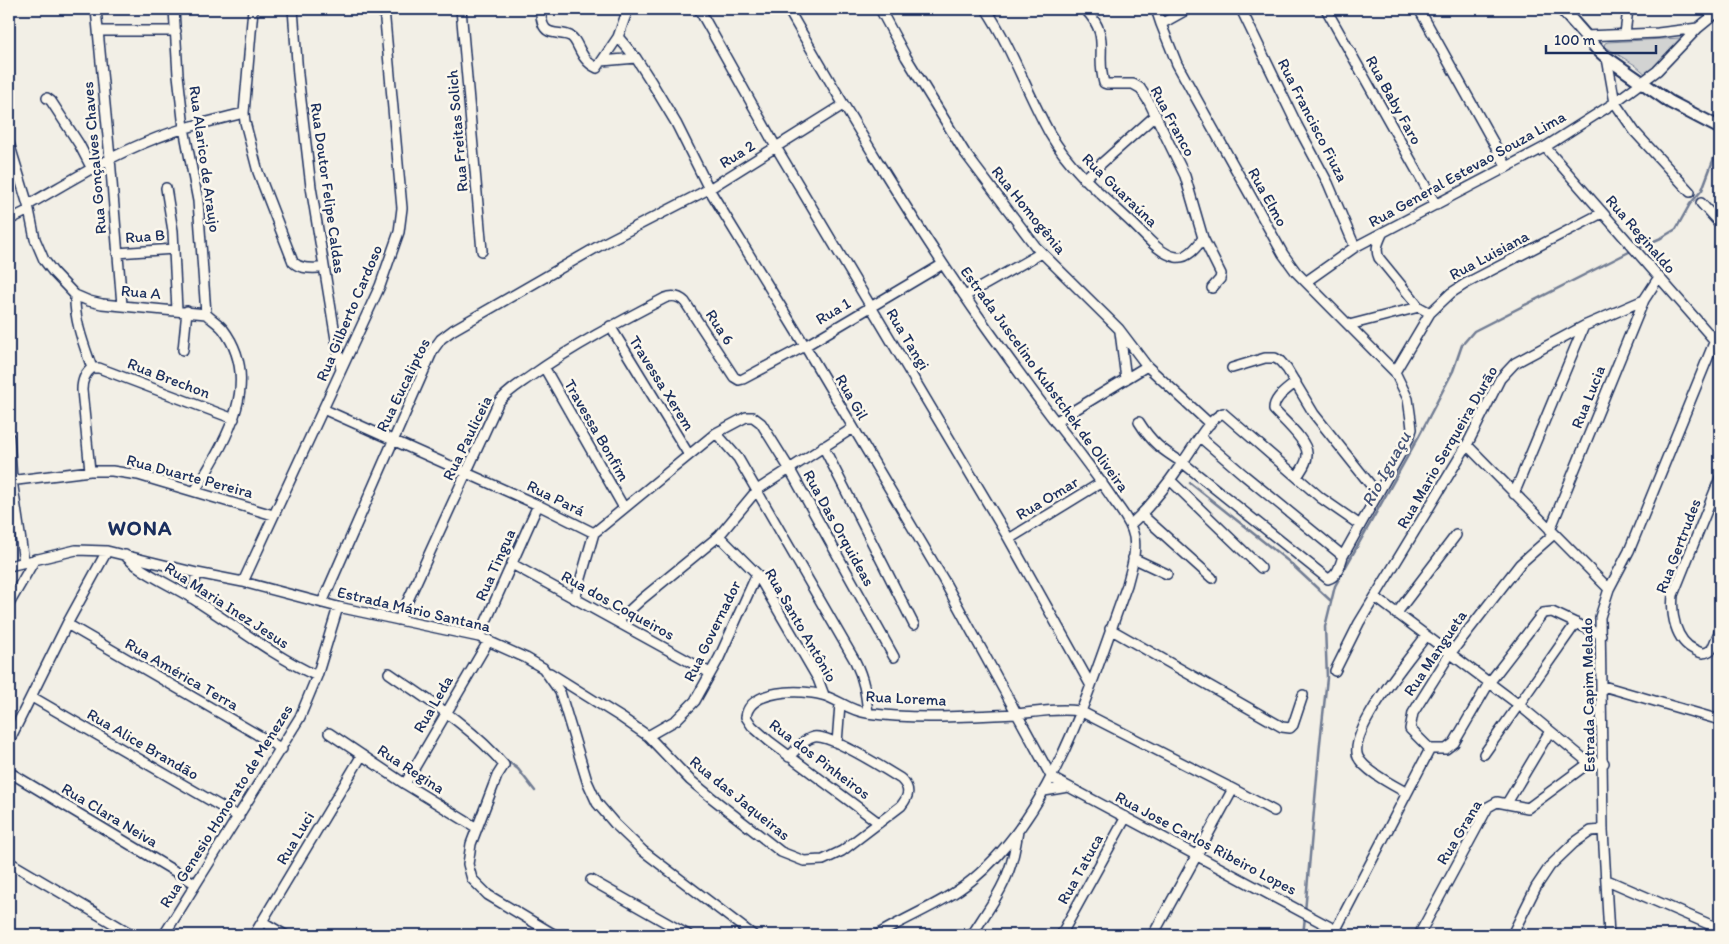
<svg xmlns="http://www.w3.org/2000/svg" width="1729" height="944" viewBox="0 0 1729 944" font-family="Itim,sans-serif">
	<rect width="100%" height="100%" fill="#f2efe6"/>
	<filter id="ink" filterUnits="userSpaceOnUse"><feTurbulence type="fractalNoise" baseFrequency=".02" numOctaves="2"/><feDisplacementMap in="SourceGraphic" scale="10" xChannelSelector="R" yChannelSelector="G"/><feConvolveMatrix kernelMatrix="1 2 1 2 8 2 1 2 1" color-interpolation-filters="sRGB"/></filter>
	<g filter="url(#ink)">
		<path fill="#d2d3d2" stroke="#768198" d="M1681,38l-1,7 -32,31 -13,-11 -31,-19 1,-3 3,-1z"/>
		<g fill="none" stroke-linecap="round" stroke-linejoin="round">
			<path stroke="#707b93" stroke-width="2.5" d="M1638,248l23,-10 15,-9 14,-25 12,-14 12,-32 6,-3
				M1190,483l98,78 43,40
				M505,759l13,10 17,22
				M1305,912l15,-169 7,-65 -2,-51 10,-41 84,-150 34,-65 9,-26 12,-14 159,-81
				M1303,935l2,-18"/>
			<defs>
				<path id="minor" d="M96,9l14,149 12,147
					M174,9l4,66 6,53 14,73 8,113
					M253,9l-9,104 1,9 13,50 35,90c8,8 20,6 31,6
					M293,9l5,66 13,112 30,183
					M461,9l21,242
					M540,9c1,6 1,14 5,19 5,7 18,4 25,8 9,4 9,24 27,32l21,-31 10,-28
					M699,9l77,138 233,392 81,145
					M788,9c62,108 126,216 198,318 28,39 56,78 86,116 14,19 29,38 42,58 7,9 14,18 18,29 7,17 -1,39 -5,55 -37,100 -71,226 -155,295 -28,23 -64,36 -95,55
					M880,9l26,48 59,96 71,94 83,82 28,37 63,58
					M986,9c26,39 41,84 64,125 21,36 52,61 82,89 12,11 27,31 44,34 12,2 21,-10 27,-19l-18,-62 -36,-74 -9,-14 -7,-4h-26l-3,-1c-9,-31 8,-46 -19,-74
					M1241,9l56,116 31,58 27,64
					M1326,9l110,196
					M1419,9l88,158
					M1161,24l27,-15
					M99,31h77
					M1625,34l3,-25
					M1585,36l73,-3 40,-5
					M618,37l18,21 16,25 24,40 33,66 96,157 138,233 109,199 293,157
					M1607,58l8,45 20,29 55,60
					M602,61l34,-3
					M47,98l4,3 28,43 13,25
					M9,143l19,62 7,34 9,21 10,13 21,22 14,6 13,3 104,10
					M1545,147l170,194
					M1084,179l72,-64
					M166,188l7,43 4,79
					M1701,203l19,21
					M28,205c39,-22 78,-47 121,-64 31,-13 62,-20 95,-28
					M9,220l20,-10
					M1382,234c-4,9 -7,15 -3,24l40,49 11,6
					M1203,238l18,36 -1,5 -8,9
					M117,253l57,-4
					M1307,281l48,-34 190,-100 66,-42 46,-34 41,-43 22,-18
					M75,295c-1,26 9,50 17,73 -8,6 -10,13 -10,22l8,81
					M965,296l76,-43
					M1349,325l70,-18
					M610,326l79,129
					M1120,332l6,47
					M183,350l4,-39
					M544,367l80,141
					M92,368h7l135,51
					M1232,368l33,-10h10l5,3 7,8 27,45 63,79
					M1395,372l35,-59 21,-20 14,-9 137,-71
					M1296,382c-9,8 -23,16 -22,28 9,10 35,32 33,45 0,9 -6,15 -10,22
					M323,409l215,96 56,28 122,-100 30,-16h7l8,6 28,45 105,189
					M1055,422l92,-56
					M1139,422c13,21 23,28 44,41l145,116c10,-3 12,-14 15,-23l66,-118 3,-9 -1,-9 -3,-21 -13,-27 -99,-100 -13,-18 -106,-190 -16,-40 -5,-15
					M716,433l22,25 117,203c9,18 11,33 13,52
					M9,437l3,43 12,82
					M1200,437l44,38 99,81
					M1467,445l142,144
					M823,446l91,179
					M1170,480l91,88
					M9,481l81,-10h22l26,4 135,40
					M195,491c29,-48 69,-108 28,-162 -5,-6 -12,-10 -17,-15
					M1514,494l70,-168
					M1141,514l71,64
					M1130,525c20,-18 37,-40 52,-62 11,-14 25,-43 41,-50l98,85 39,27
					M1550,530l94,-230 15,-23
					M719,536l38,-46 96,-62
					M1009,539l93,-57
					M125,555c10,14 49,32 65,42 42,26 81,58 127,79
					M1133,558l34,16
					M512,564l198,109
					M9,566l67,-16 31,1 90,22 46,9 95,25 141,30 47,21 17,10 17,24 27,89 10,22 18,21 28,27 110,84
					M243,582l137,-296 19,-54 3,-24 -18,-199
					M1375,597l144,108 70,58
					M191,598l6,-25
					M575,599l19,-66
					M322,603l111,-253 8,-11 12,-9 153,-88 103,-53 134,-84
					M9,604l26,-45
					M1396,614l60,-79
					M399,620l99,-217c9,-12 22,-19 33,-27 42,-30 88,-54 134,-78 8,-3 14,-2 20,4l49,75 5,3 4,-1 62,-33 138,-82
					M617,622l25,-23 77,-63 38,38 61,105 6,16
					M67,624l215,125
					M1110,629l172,98 8,1 3,-3 10,-30
					M479,637l59,-132
					M1712,649c-6,5 -10,5 -17,1 -20,-9 -24,-36 -22,-55l47,-117
					M1712,649l8,-19
					M1335,671l24,-48 108,-178 33,-66 15,-16 69,-37 60,-26
					M389,673c40,28 83,54 115,92l-7,11 -26,68 -3,20 4,15 16,16 67,40
					M550,673l72,45 26,18 42,44 22,18 69,54 23,9 19,-1 19,-9 59,-45c8,-10 10,-17 0,-27 -16,-10 -71,-45 -87,-42 -10,2 -18,13 -25,20
					M1603,686l117,34
					M32,697l207,120
					M329,733l76,51 72,44
					M648,736l28,-16 19,-19 24,-43 38,-84
					M9,741l58,-117 40,-73
					M837,743l3,-39
					M1430,749h16l8,-6 35,-60 54,-70 9,-1 49,23
					M1484,754l92,-131
					M9,772l187,112
					M405,784l84,-144
					M1044,791l24,-4
					M1407,793c-14,-8 -42,-22 -49,-36 -11,-25 52,-99 68,-121
					M1507,803l43,-72
					M879,823l-110,-82 -17,-15 -6,-9c3,-28 55,-28 76,-22 16,4 27,16 45,18 48,7 100,3 148,1 22,-2 43,-6 65,-3l153,78 41,22
					M9,862l124,73
					M591,880l97,55
					M1607,880l113,49
					M263,922l22,13
					M164,935l136,-218 17,-41 21,-69
					M254,935l108,-180
					M972,935c13,-21 29,-42 37,-65 5,-13 7,-26 9,-39
					M1061,935l65,-118
					M1153,935l80,-146
					M1333,935l97,-186 -20,-20 3,-16 37,-59 70,-90 34,-30
					M1419,935l69,-128 9,-5 31,6 61,-45h15
					M1512,935l24,-48 14,-21 24,-23 17,-12 12,-1
					M1609,935l-6,-105 -3,-213 9,-28 20,-38 91,-223"/>
				<path id="major" d="M1562,9l36,41 9,8 63,44 50,26"/>
			</defs>
			<use href="#minor" stroke="#1b2f5e" stroke-width="12"/>
			<use href="#major" stroke="#1b2f5e" stroke-width="15"/>
			<use href="#minor" stroke="#fbf7ec" stroke-width="9"/>
			<use href="#major" stroke="#fbf7ec" stroke-width="11"/>
		</g>
	</g>
	<g text-anchor="middle" dominant-baseline="central" stroke-width="5" stroke-linejoin="round" paint-order="stroke">
		<g font-size="16" fill="#1b2f5e" stroke="#fbf7ec">
			<text transform="translate(1394 100) rotate(61)">Rua Baby Faro</text>
			<text transform="translate(1313 120) rotate(63)">Rua Francisco Fiuza</text>
			<text transform="translate(1173 121) rotate(62)">Rua Franco</text>
			<text transform="translate(457 131) rotate(-95)">Rua Freitas Solich</text>
			<text transform="translate(737 154) rotate(-32)">Rua 2</text>
			<text transform="translate(94 158) rotate(-95)">Rua Gonçalves Chaves</text>
			<text transform="translate(205 159) rotate(82)">Rua Alarico de Araujo</text>
			<text transform="translate(1467 169) rotate(-29)">Rua General Estevao Souza Lima</text>
			<text transform="translate(328 188) rotate(82)">Rua Doutor Felipe Caldas</text>
			<text transform="translate(1120 190) rotate(44)">Rua Guaraúna</text>
			<text transform="translate(1268 197) rotate(61)">Rua Elmo</text>
			<text transform="translate(1029 210) rotate(51)">Rua Homogênia</text>
			<text transform="translate(1641 234) rotate(49)">Rua Reginaldo</text>
			<text transform="translate(145 236) rotate(-4)">Rua B</text>
			<text transform="translate(1489 255) rotate(-28)">Rua Luisiana</text>
			<text transform="translate(141 292) rotate(5)">Rua A</text>
			<text transform="translate(833 311) rotate(-31)">Rua 1</text>
			<text transform="translate(349 313) rotate(-67)">Rua Gilberto Cardoso</text>
			<text transform="translate(720 327) rotate(57)">Rua 6</text>
			<text transform="translate(908 339) rotate(59)">Rua Tangi</text>
			<text transform="translate(169 378) rotate(21)">Rua Brechon</text>
			<text transform="translate(1045 379) rotate(54)">Estrada Juscelino Kubstchek de Oliveira</text>
			<text transform="translate(662 383) rotate(58)">Travessa Xerem</text>
			<text transform="translate(403 385) rotate(-64)">Rua Eucaliptos</text>
			<text transform="translate(852 397) rotate(60)">Rua Gil</text>
			<text transform="translate(1588 397) rotate(-68)">Rua Lucia</text>
			<text transform="translate(597 430) rotate(60)">Travessa Bonfim</text>
			<text transform="translate(467 438) rotate(-64)">Rua Pauliceia</text>
			<text transform="translate(1447 447) rotate(-60)">Rua Mario Serqueira Durão</text>
			<text transform="translate(190 476) rotate(15)">Rua Duarte Pereira</text>
			<text transform="translate(556 498) rotate(26)">Rua Pará</text>
			<text transform="translate(1047 498) rotate(-31)">Rua Omar</text>
			<text transform="translate(839 528) rotate(61)">Rua Das Orquideas</text>
			<text transform="translate(1678 546) rotate(-69)">Rua Gertrudes</text>
			<text transform="translate(495 565) rotate(-66)">Rua Tingua</text>
			<text transform="translate(227 605) rotate(33)">Rua Maria Inez Jesus</text>
			<text transform="translate(618 605) rotate(29)">Rua dos Coqueiros</text>
			<text transform="translate(414 609) rotate(13)">Estrada Mário Santana</text>
			<text transform="translate(801 625) rotate(60)">Rua Santo Antônio</text>
			<text transform="translate(712 631) rotate(-64)">Rua Governador</text>
			<text transform="translate(1435 653) rotate(-56)">Rua Mangueta</text>
			<text transform="translate(182 674) rotate(30)">Rua América Terra</text>
			<text transform="translate(1588 695) rotate(-91)">Estrada Capim Melado</text>
			<text transform="translate(906 698) rotate(3)">Rua Lorema</text>
			<text transform="translate(433 704) rotate(-60)">Rua Leda</text>
			<text transform="translate(143 744) rotate(30)">Rua Alice Brandão</text>
			<text transform="translate(820 759) rotate(37)">Rua dos Pinheiros</text>
			<text transform="translate(411 769) rotate(33)">Rua Regina</text>
			<text transform="translate(740 798) rotate(39)">Rua das Jaqueiras</text>
			<text transform="translate(226 806) rotate(-58)">Rua Genesio Honorato de Menezes</text>
			<text transform="translate(110 815) rotate(31)">Rua Clara Neiva</text>
			<text transform="translate(1459 832) rotate(-59)">Rua Grana</text>
			<text transform="translate(295 838) rotate(-59)">Rua Luci</text>
			<text transform="translate(1206 843) rotate(28)">Rua Jose Carlos Ribeiro Lopes</text>
			<text transform="translate(1080 869) rotate(-61)">Rua Tatuca</text>
		</g>
		<g font-size="18" font-style="italic" fill="#465579" stroke="#fbf7ec">
			<text transform="translate(1386 469) rotate(-61)">Rio Iguaçu</text>
		</g>
		<g font-size="21" font-weight="bold" letter-spacing="1" fill="#1b2f5e" stroke="#fbf7ec">
			<text x="140" y="527">WONA</text>
		</g>
	</g>
	<rect width="1729" height="944" fill="none" stroke="#fbf7ec" stroke-width="30"/>
	<rect x="15" y="15" width="1699" height="914" fill="none" stroke="#1b2f5e" stroke-width="2" filter="url(#ink)"/>
	<path d="M1546 45v8h110v-8" fill="none" stroke="#1b2f5e" stroke-width="2.5"/>
	<text x="1554" y="45" font-size="15" fill="#1b2f5e" stroke="#fbf7ec" stroke-width="4" paint-order="stroke">100 m</text>
</svg>
